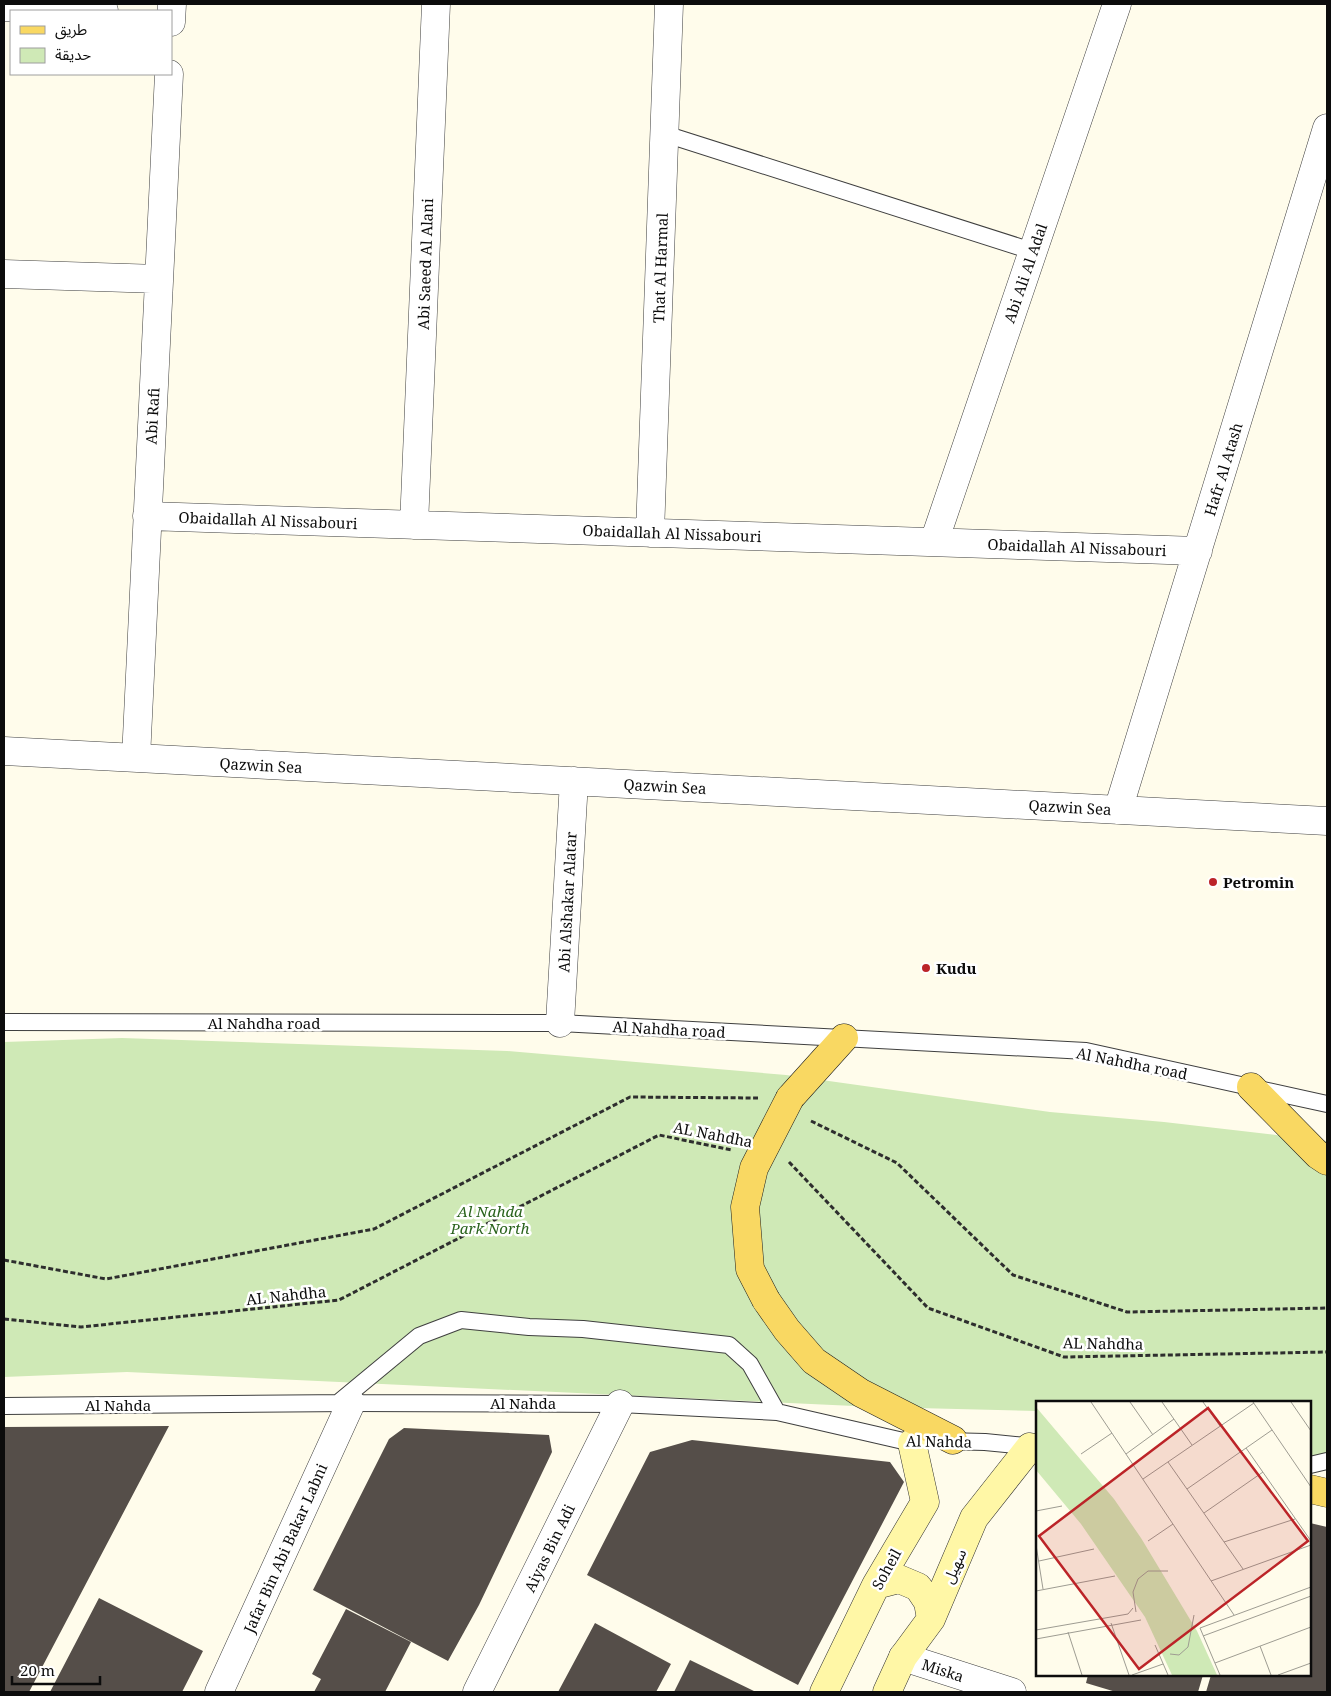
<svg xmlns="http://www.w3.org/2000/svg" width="1331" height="1696" viewBox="0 0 1331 1696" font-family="'Noto Serif','Noto Sans Arabic',serif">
	<rect width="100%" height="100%" fill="#fffceb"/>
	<path fill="#cfe9b6" d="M122,1038l385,13 279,24 264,37 114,10 163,19v321l-17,-4v-56h-273v9l-161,-4 -749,-35 -123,5v-335z"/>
	<path fill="#554e49" d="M169,1426l-140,266h-25v-265z
		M404,1428l145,7 3,17 -73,153 -31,56 -135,-71 76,-151z
		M692,1440l198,22 14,20 -106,203 -211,-110 63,-123z
		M1310,1523l17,4v165h-121l5,-17h99z
		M99,1598l104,53 -21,41h-132z
		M346,1609l65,33 -26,50h-71l7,-13 -9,-5z
		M595,1623l76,41 -15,28h-98z
		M690,1660l66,32h-82z
		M1088,1675h115l-5,17h-82l-30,-9z"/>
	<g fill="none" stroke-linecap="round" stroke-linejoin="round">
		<defs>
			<path id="lane" d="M665,134l367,117
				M4,1022l556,1 526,28 241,53
				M338,1403l81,-67 42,-16 68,7 54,2 146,16 21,19 27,48
				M4,1406l347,-3 269,1 157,8 135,31h8
				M945,1441l40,1 50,5
				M1310,1465l17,-4"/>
			<path id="street" d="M4,7l100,4
				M171,22l1,-18
				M4,274l155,5
				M147,516l1051,35
				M414,525l22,-521
				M650,533l19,-529
				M934,542l183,-538
				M4,751l1323,70
				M136,758l33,-684
				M1118,810l209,-682
				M560,1023l14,-242
				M903,1657l109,35
				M219,1692l132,-289
				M477,1692l143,-288"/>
			<path id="secondary" d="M876,1585l23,-6 19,8 10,15 3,17
				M824,1692l52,-107 49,-83 -13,-59
				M887,1692l16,-35 28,-38 43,-101 56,-71"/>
			<path id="primary" d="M1251,1087l67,68 9,6
				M790,1098l54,-60
				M766,1300l21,30 27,31 47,32 92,47
				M1310,1489l17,4"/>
		</defs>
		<use href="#lane" stroke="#3f3f3f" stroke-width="18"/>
		<use href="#street" stroke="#3f3f3f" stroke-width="29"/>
		<use href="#secondary" stroke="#2e2e2e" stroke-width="29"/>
		<use href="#primary" stroke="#1d1d1d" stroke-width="29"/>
		<path stroke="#2e2e2e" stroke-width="3" stroke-dasharray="5 2.5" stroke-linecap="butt" d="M811,1121l86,42 116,112 114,37 200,-4
			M789,1162l139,146 136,49 263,-5
			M4,1260l102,19 268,-50 256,-132 128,1
			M4,1319l77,8 258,-27 320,-165 73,15"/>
		<use href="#lane" stroke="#fff" stroke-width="16"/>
		<use href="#street" stroke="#fff" stroke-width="28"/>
		<use href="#secondary" stroke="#fff7a6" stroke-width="28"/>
		<use href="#primary" stroke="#f9d862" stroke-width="28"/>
		<defs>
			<path id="primary-bridge" d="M766,1300l-16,-31 -5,-62 9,-39 36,-70"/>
		</defs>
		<use href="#primary-bridge" stroke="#1d1d1d" stroke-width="29" stroke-linecap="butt"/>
		<use href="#primary-bridge" stroke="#f9d862" stroke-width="28"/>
	</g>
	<g fill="#bc2428" stroke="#fff" stroke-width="2">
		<circle cx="1213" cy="882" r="5"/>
		<circle cx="926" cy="968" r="5"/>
	</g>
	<g text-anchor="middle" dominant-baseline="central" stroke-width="5" stroke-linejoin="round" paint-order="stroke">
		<g font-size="15" fill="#0c0c0c" stroke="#fff">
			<text transform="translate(425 264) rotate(-88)">Abi Saeed Al Alani</text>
			<text transform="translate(660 268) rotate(-88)">That Al Harmal</text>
			<text transform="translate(1025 273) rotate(-71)">Abi Ali Al Adal</text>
			<text transform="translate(152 416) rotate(-87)">Abi Rafi</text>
			<text transform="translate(1223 469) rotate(-73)">Hafr Al Atash</text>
			<text transform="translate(268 520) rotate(2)">Obaidallah Al Nissabouri</text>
			<text transform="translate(672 533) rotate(2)">Obaidallah Al Nissabouri</text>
			<text transform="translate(1077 547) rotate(2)">Obaidallah Al Nissabouri</text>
			<text transform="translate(261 765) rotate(3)">Qazwin Sea</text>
			<text transform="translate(665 786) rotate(3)">Qazwin Sea</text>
			<text transform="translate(1070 807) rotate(3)">Qazwin Sea</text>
			<text transform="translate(567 902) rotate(-87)">Abi Alshakar Alatar</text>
			<text x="264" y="1023">Al Nahdha road</text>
			<text transform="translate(669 1029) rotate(3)">Al Nahdha road</text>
			<text transform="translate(1132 1063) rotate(11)">Al Nahdha road</text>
			<text transform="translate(713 1134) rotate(11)">AL Nahdha</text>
			<text transform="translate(286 1295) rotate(-6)">AL Nahdha</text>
			<text transform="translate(1103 1343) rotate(1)">AL Nahdha</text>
			<text x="523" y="1403">Al Nahda</text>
			<text x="118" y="1405">Al Nahda</text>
			<text transform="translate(939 1441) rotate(1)">Al Nahda</text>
			<text transform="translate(285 1548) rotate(-66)">Jafar Bin Abi Bakar Labni</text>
			<text transform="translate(549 1548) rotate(-64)">Aiyas Bin Adi</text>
			<text transform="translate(954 1566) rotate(-66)">سهيل</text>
			<text transform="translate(886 1569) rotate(-61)">Soheil</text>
			<text transform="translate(943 1670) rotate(18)">Miska</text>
		</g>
		<g font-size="15" font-weight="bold" fill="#0c0c0c" stroke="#fff" text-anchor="start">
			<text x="1223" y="882">Petromin</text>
			<text x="936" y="968">Kudu</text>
		</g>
		<g font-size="15" font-style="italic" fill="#2a631d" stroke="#fff">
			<text x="490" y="1211">Al Nahda<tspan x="490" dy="17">Park North</tspan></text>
		</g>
	</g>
	<g transform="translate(1036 1401)">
		<rect width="275" height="275" fill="#fffceb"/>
		<path d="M0,6l78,92 27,39 56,93 20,44h-45l-27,-58 -64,-93 -45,-54z" fill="#cfe9b6"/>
		<path fill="none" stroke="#9e9c92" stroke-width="1" d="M55,1l143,213M94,1l23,33M126,1l30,43M167,1l17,24M217,1l58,85M255,1l20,29M210,47l65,93M45,53l31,-21M90,53l48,-35M132,61l75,107M107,78l111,-76M151,88l85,-59M0,110l26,-5M168,112l59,-41M112,140l25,-17M188,141l71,-23M0,144l7,44M3,160l55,-12M175,180l100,-36M0,190l79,-15M100,211l-3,-20 5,-13 10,-8h20M75,222l18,52M164,227l111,-41M164,227l20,47M0,229l92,-16 5,-6M32,231l14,43M167,235l108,-40M0,238l105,-19M119,244l13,30M224,245l11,29M134,253l9,1 9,-8 6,-32M179,262l96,-36M96,274l31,-11M242,274l33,-12"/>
		<path fill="#bc2428" fill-opacity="0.15" stroke="#bc2428" stroke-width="2.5" d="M172,7l100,133 -169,128 -100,-133z"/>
		<rect width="275" height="275" fill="none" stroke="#0c0c0c" stroke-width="2.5"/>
	</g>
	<rect width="1331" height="1696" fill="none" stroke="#0c0c0c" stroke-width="10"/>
	<rect x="10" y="10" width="162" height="65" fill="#ffffff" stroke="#9e9e9e"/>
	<rect x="20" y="26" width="25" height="8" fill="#f9d862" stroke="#9e9e9e"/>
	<text x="55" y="35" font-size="15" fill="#0c0c0c">طريق</text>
	<rect x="20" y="48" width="25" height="15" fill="#cfe9b6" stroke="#9e9e9e"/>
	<text x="55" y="60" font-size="15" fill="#0c0c0c">حديقة</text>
	<path d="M12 1676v8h88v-8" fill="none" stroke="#0c0c0c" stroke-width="2.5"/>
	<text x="20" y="1676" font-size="15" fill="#0c0c0c" stroke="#ffffff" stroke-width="4" paint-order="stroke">20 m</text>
</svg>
